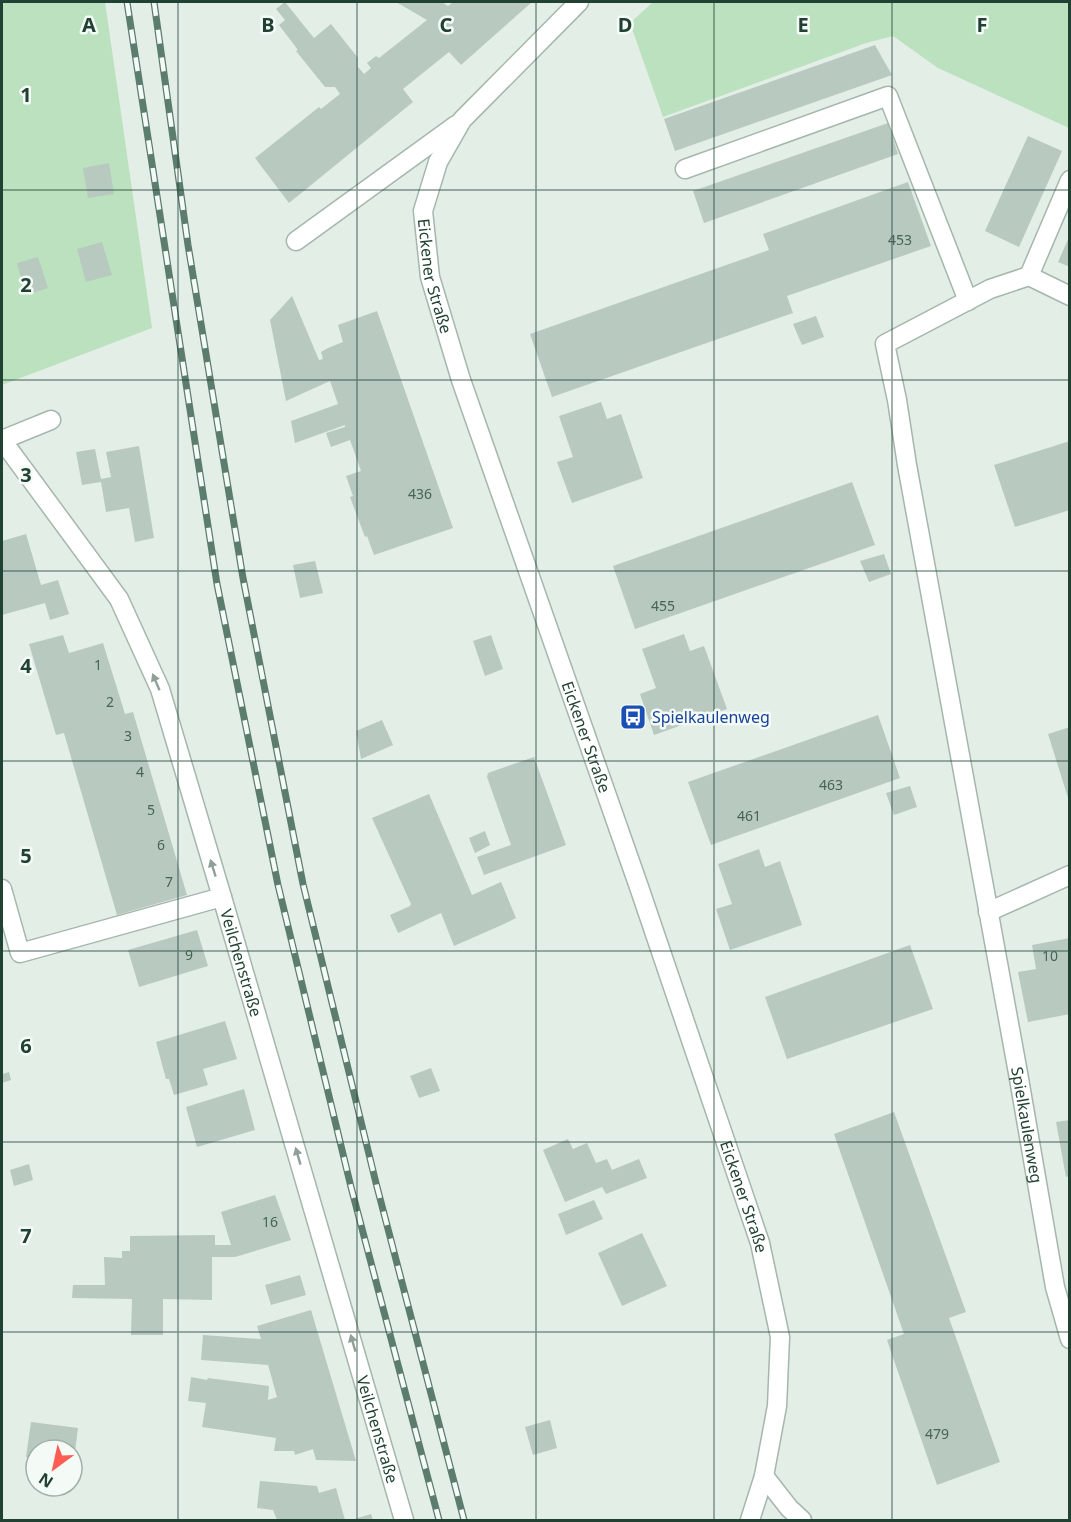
<svg xmlns="http://www.w3.org/2000/svg" width="1071" height="1522" viewBox="0 0 1071 1522" font-family="'Noto Sans',sans-serif">
	<rect width="100%" height="100%" fill="#e3eee7"/>
	<path fill="#bbe1be" d="M2,2h103l47,326 -150,57z
		M653,2h416v126l-131,-60 -45,-32 -27,7 -203,74 -33,-94z"/>
	<path fill="#b8c9c0" d="M285,2l29,36 17,-14 27,34v9l6,7 7,-6 -4,-5 9,-7 3,2 48,-38 -31,-18h46l6,4 5,-4h79l-71,63 -12,-13 -46,37 10,13 -124,101 -34,-45 64,-51 2,2 19,-15 -5,-7h-10l-29,-36 2,-1 -19,-25 6,-5 -9,-11z
		M875,45l17,30 -217,76 -11,-32z
		M888,123l10,31 -194,69 -11,-32z
		M1028,136l34,15 -43,96 -34,-16z
		M109,163l5,31 -26,4 -5,-30z
		M908,182l23,64 -144,50 6,17 -241,84 -22,-63 239,-84 -6,-16z
		M1070,235v32l-12,-5z
		M102,242l10,33 -26,7 -9,-33z
		M38,257l10,31 -22,7 -9,-32z
		M292,296l27,64 4,-1 -2,-7 7,-4 15,-6 -5,-17 39,-14 76,217 -79,27 -7,-19 -2,1 -15,-40 3,-1 -7,-20 15,-5 -11,-31 -19,7 -5,-14 19,-6v-2l-50,18 -4,-22 47,-17 -8,-23 -44,20 -16,-81z
		M816,316l8,21 -22,8 -9,-21z
		M601,402l6,17 14,-5 22,64 -71,25 -15,-41 16,-5 -14,-41z
		M1070,441v69l-55,17 -21,-62z
		M139,446l15,92 -19,4 -6,-34 -23,4 -5,-30 -19,3 -6,-33 19,-3 6,30 10,-2 -5,-25z
		M852,482l23,63 -240,84 -22,-63z
		M26,534l15,51 17,-5 11,34 -19,6 -5,-17 -43,12v-74z
		M884,554l7,20 -22,8 -9,-21z
		M315,561l8,32 -23,5 -7,-33z
		M684,634l6,17 14,-5 23,63 -73,26 -14,-41 16,-6 -14,-39z
		M63,635l6,18 34,-10 22,71 8,-2 54,183 -70,20 -53,-182 -8,2 -27,-91z
		M491,635l12,34 -18,7 -12,-35z
		M878,715l22,63 -189,67 -23,-63z
		M382,720l11,25 -32,14 -5,-28z
		M1070,727v74h-1l-21,-67z
		M534,757l32,88 -82,30 -7,-18 34,-12 -24,-68 1,-4z
		M910,786l7,21 -23,8 -8,-22z
		M429,794l43,101 29,-13 15,36 -12,6 -50,22 -13,-33 -43,20 -8,-18 20,-9 1,-2 -39,-86z
		M485,831l5,14 -15,8 -6,-15z
		M759,849l6,18 15,-6 22,64 -72,25 -14,-41 16,-5 -14,-40z
		M197,930l11,36 -69,21 -11,-37z
		M1070,938v76l-42,8 -10,-50 18,-3 -4,-24z
		M910,945l23,64 -146,50 -22,-62z
		M225,1021l12,38 -34,10 5,16 -34,10 -5,-16h-3l-10,-37z
		M431,1068l9,23 -21,7 -9,-22z
		M9,1072l2,8 -9,3v-9z
		M244,1089l11,41 -58,17 -11,-40z
		M894,1112l72,200 -17,6 51,144 -63,23 -50,-145 17,-6 -70,-200z
		M1070,1120v56l-4,1 -10,-55z
		M568,1139l5,10 14,-6 9,20 11,-4 5,11 27,-11 8,19 -41,16 -4,-7 -37,15 -22,-52z
		M29,1164l4,16 -19,6 -4,-16z
		M275,1195l16,45 -56,17h-23v43l-49,-1v36h-32l1,-36 -60,-1 1,-13h32l-1,-28 18,1v-7h8v-15l85,-1v10h16l-10,-33z
		M594,1200l9,19 -37,16 -8,-21z
		M642,1233l25,53 -45,20 -24,-53z
		M300,1275l6,20 -35,10 -6,-20z
		M311,1310l45,151 -40,-1 -3,-11 -18,6 -1,-4h-20l2,-13 -74,-11 4,-24 -18,-2 3,-24 16,3 1,-2 61,8 -1,14 9,-3 -9,-32 -67,-5 2,-25 58,4 -4,-13z
		M550,1420l7,28 -24,7 -8,-28z
		M31,1422l47,6 -5,39h-1v-17h-36v9l-10,-2z
		M260,1481l57,5 2,7 17,-5 9,32h-68l-4,-10 -16,-2z
		M371,1514l2,6h-22z"/>
	<g fill="none" stroke-linecap="round" stroke-linejoin="round">
		<defs>
			<g id="minor">
				<path id="s1" d="M579,2l-117,118 -24,42 -15,49 7,66 31,103 178,507 121,356 20,94 -3,69 -13,70 -14,44"/>
				<path d="M685,169l203,-73 80,205"/>
				<path d="M296,241l160,-116"/>
				<path d="M1029,276l41,-96"/>
				<path id="s2" d="M1070,296l-41,-20 -39,13 -105,55 12,56 10,65 111,608 37,214 15,52"/>
				<path id="s3" d="M2,440l117,159 41,90 62,208 182,623"/>
				<path d="M2,440l49,-20"/>
				<path d="M2,889l18,64 202,-56"/>
				<path d="M988,912l82,-37"/>
				<path d="M764,1476l25,32 13,12"/>
			</g>
		</defs>
		<use href="#minor" stroke="#a5b7ad" stroke-width="21"/>
		<use href="#minor" stroke="#fff" stroke-width="18"/>
		<defs>
			<path id="rail" d="M127,2l90,582 61,301 73,302 88,333
				M154,2l34,243 55,333 60,306 73,299 88,337"/>
		</defs>
		<use href="#rail" stroke="#5c7d6e" stroke-width="7"/>
		<use href="#rail" stroke="#f4faf6" stroke-width="4.5" stroke-dasharray="14" stroke-linecap="butt"/>
	</g>
	<defs><path id="oneway-solid" d="M-6-.8H1V-3.2L6.5 0L1 3.2V.8H-6Z" transform="scale(1.5)"/></defs>
	<g fill="#90a099">
		<use href="#oneway-solid" transform="translate(156 682) rotate(-113)"/>
		<use href="#oneway-solid" transform="translate(213 868) rotate(-107)"/>
		<use href="#oneway-solid" transform="translate(298 1156) rotate(-106)"/>
		<use href="#oneway-solid" transform="translate(353 1343) rotate(-106)"/>
	</g>
	<path fill="none" stroke="#214233" stroke-width="1.5" stroke-opacity="0.55" d="M178,2v1518M357,2v1518M536,2v1518M714,2v1518M892,2v1518M2,190h1068M2,380h1068M2,571h1068M2,761h1068M2,951h1068M2,1142h1068M2,1332h1068"/>
	<defs>
		<symbol id="bus-square" viewBox="-11 -11 22 22"><rect x="-9" y="-9" width="18" height="18" rx="4" fill="#1a4fb4" stroke="#f4faf6"/><path d="M-5-6H5V4H4V6H2V4H-2V6H-4V4H-5ZM-3.5-4V0h7V-4ZM-3.5 1.2v1.5H-2V1.2ZM2 1.2v1.5H3.5V1.2Z" fill="#fff"/></symbol>
	</defs>
	<g fill-rule="evenodd">
		<use href="#bus-square" x="618" y="702" width="30" height="30"/>
	</g>
	<g text-anchor="middle" dominant-baseline="central" stroke-width="5" stroke-linejoin="round" paint-order="stroke">
		<g font-size="14" fill="#476456">
			<text x="900" y="239">453</text>
			<text x="420" y="493">436</text>
			<text x="663" y="605">455</text>
			<text x="98" y="664">1</text>
			<text x="110" y="701">2</text>
			<text x="128" y="735">3</text>
			<text x="140" y="771">4</text>
			<text x="831" y="784">463</text>
			<text x="151" y="809">5</text>
			<text x="749" y="815">461</text>
			<text x="161" y="844">6</text>
			<text x="169" y="881">7</text>
			<text x="189" y="954">9</text>
			<text x="1050" y="955">10</text>
			<text x="270" y="1221">16</text>
			<text x="937" y="1433">479</text>
		</g>
		<g font-size="16" fill="#214233" stroke="#f4faf6">
			<text stroke="none"><textPath href="#s1" startOffset="332">Eickener Straße</textPath></text>
			<text stroke="none"><textPath href="#s1" startOffset="818">Eickener Straße</textPath></text>
			<text stroke="none"><textPath href="#s3" startOffset="582">Veilchenstraße</textPath></text>
			<text stroke="none"><textPath href="#s2" startOffset="999">Spielkaulenweg</textPath></text>
			<text stroke="none"><textPath href="#s1" startOffset="1304">Eickener Straße</textPath></text>
			<text stroke="none"><textPath href="#s3" startOffset="1068">Veilchenstraße</textPath></text>
		</g>
		<g font-size="16" fill="#164399" stroke="#f4faf6" text-anchor="start">
			<text x="652" y="717">Spielkaulenweg</text>
		</g>
	</g>
	<g font-size="20" text-anchor="middle" font-weight="bold" fill="#214233" stroke="#f4faf6" stroke-width="5" stroke-linejoin="round" paint-order="stroke">
		<text x="89" y="32">A</text>
		<text x="268" y="32">B</text>
		<text x="446" y="32">C</text>
		<text x="625" y="32">D</text>
		<text x="803" y="32">E</text>
		<text x="982" y="32">F</text>
		<text x="26" y="102">1</text>
		<text x="26" y="292">2</text>
		<text x="26" y="482">3</text>
		<text x="26" y="673">4</text>
		<text x="26" y="863">5</text>
		<text x="26" y="1053">6</text>
		<text x="26" y="1243">7</text>
	</g>
	<rect width="1071" height="1522" fill="none" stroke="#214233" stroke-width="6"/>
	<g transform="translate(54 1468) rotate(213)"><circle r="28" fill="#f4faf6" stroke="#a0b0a8" stroke-width="1.5"/>
	<path d="M0-4.5L10 22L0 15L-10 22Z" fill="#fd5d52"/>
	<text y="-9" font-size="16" font-weight="bold" text-anchor="middle" fill="#214233">N</text>
	</g>
</svg>
